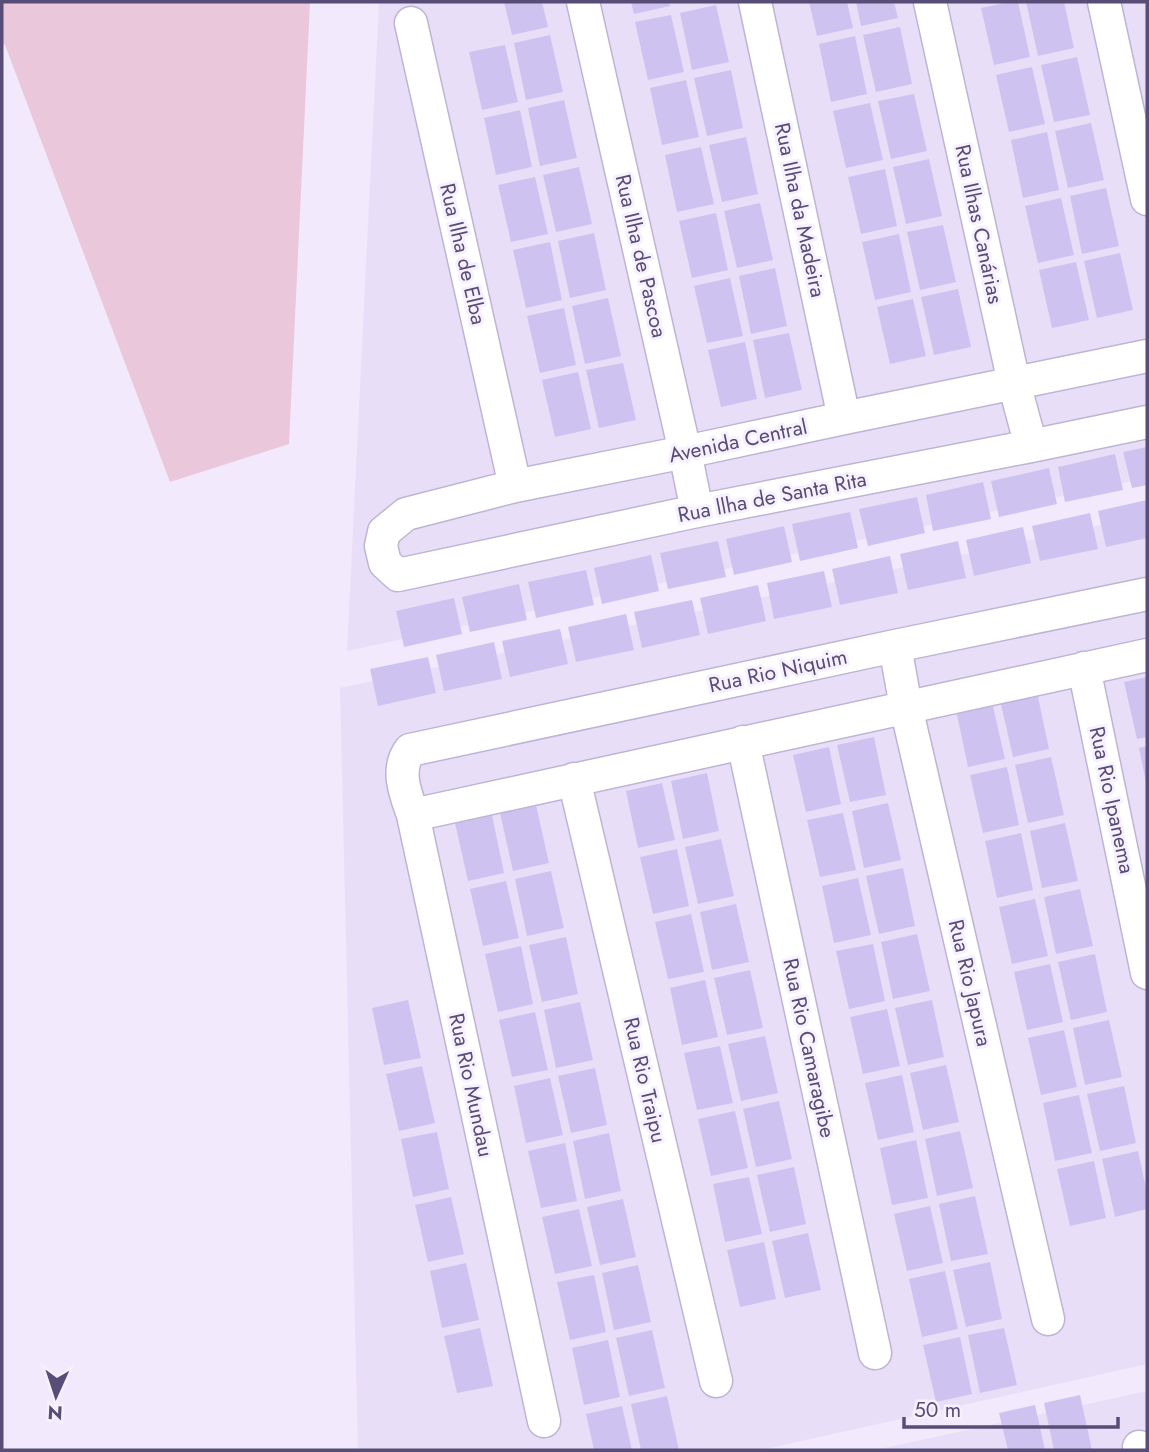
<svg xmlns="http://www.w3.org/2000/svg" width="1149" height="1452" viewBox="0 0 1149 1452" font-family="Jost,sans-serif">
	<rect width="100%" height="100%" fill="#f2e9fc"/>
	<path fill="#e9def8" d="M379,2h768v476l-800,173z
		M1147,515v849l-386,86h-403l-18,-762z
		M1147,1391v59h-272z"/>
	<path fill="#eac7da" d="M2,2h308l-21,442 -119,38 -165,-437 -3,-3z"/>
	<path fill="#cec2f1" d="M504,2h38l6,25 -36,8z
		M631,2h38l1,4 -36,8z
		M809,2h38l6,26 -36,8z
		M856,2h38l4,16 -37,8z
		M1010,2h8l12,55 -36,8 -13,-57z
		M1026,2h38l10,46 -36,8z
		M716,5l13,57 -37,8 -12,-57z
		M671,15l13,57 -36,8 -13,-58z
		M900,27l12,57 -36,8 -13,-57z
		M550,35l13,57 -37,8 -12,-57z
		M855,36l12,58 -36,8 -12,-58z
		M505,45l13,57 -36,8 -13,-58z
		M1077,57l13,58 -36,7 -13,-57z
		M1032,67l13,57 -36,8 -13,-57z
		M731,70l12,58 -36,8 -13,-58z
		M686,80l13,57 -37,8 -12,-57z
		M914,94l13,57 -36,8 -13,-58z
		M564,100l13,58 -37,8 -12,-58z
		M870,103l13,57 -37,8 -13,-57z
		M520,110l12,57 -36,8 -12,-57z
		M1091,123l13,57 -36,8 -13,-57z
		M1047,132l12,58 -36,8 -12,-58z
		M746,137l12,57 -36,8 -13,-57z
		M701,147l13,57 -37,8 -12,-57z
		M929,159l13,57 -36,8 -13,-57z
		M579,167l13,57 -36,8 -13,-57z
		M885,169l12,57 -36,8 -13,-57z
		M535,177l13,57 -37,8 -13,-57z
		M1106,188l13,58 -37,8 -12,-58z
		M1061,198l13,57 -36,8 -13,-57z
		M760,203l13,57 -36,8 -13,-57z
		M716,213l12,57 -36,8 -13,-57z
		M943,225l13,57 -36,8 -13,-58z
		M594,233l12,57 -36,8 -12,-57z
		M899,234l12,58 -36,8 -13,-58z
		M550,242l12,58 -36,8 -13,-58z
		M1120,253l13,57 -36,8 -13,-57z
		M1076,262l13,58 -37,8 -13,-58z
		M775,268l12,58 -36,8 -12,-58z
		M730,278l13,58 -36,7 -13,-57z
		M958,289l13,58 -37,8 -13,-58z
		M608,298l13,58 -36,8 -13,-58z
		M913,299l13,57 -36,8 -13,-57z
		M564,308l12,57 -36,8 -13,-57z
		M789,333l13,57 -37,8 -12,-58z
		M745,342l12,57 -36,8 -13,-57z
		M623,363l13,57 -37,8 -13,-58z
		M578,372l13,57 -36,8 -13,-57z
		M1147,447v38l-15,3 -9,-36z
		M1115,454l8,36 -58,12 -7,-35z
		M1049,468l8,36 -58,13 -8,-36z
		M983,482l8,37 -58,12 -7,-36z
		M917,497l8,36 -57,13 -9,-37z
		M1147,500v38l-41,9 -8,-36z
		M850,512l8,36 -58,13 -8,-37z
		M1090,513l8,36 -58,12 -8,-35z
		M784,526l8,36 -58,13 -8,-36z
		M1023,527l8,36 -57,13 -8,-36z
		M718,541l8,36 -58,12 -8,-36z
		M958,541l8,37 -58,12 -8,-36z
		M651,555l8,36 -57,13 -8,-36z
		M890,556l8,37 -58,12 -8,-36z
		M586,570l8,35 -58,13 -8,-36z
		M824,571l8,36 -58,12 -7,-36z
		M519,584l8,36 -57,12 -8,-35z
		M758,585l8,36 -58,13 -8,-36z
		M454,598l8,36 -58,13 -8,-36z
		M692,600l8,35 -58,13 -8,-36z
		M626,614l8,36 -58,12 -8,-35z
		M560,629l8,35 -58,13 -8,-36z
		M494,642l8,37 -58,12 -8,-36z
		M428,657l8,36 -58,13 -8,-37z
		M1147,677v60l-10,2 -13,-57z
		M1037,692l12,57 -36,8 -13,-57z
		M992,702l13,57 -37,8 -12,-57z
		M874,737l12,58 -36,7 -13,-57z
		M1147,746v36h-1l-7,-34z
		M829,747l12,57 -35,8 -13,-57z
		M1051,757l13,58 -36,8 -13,-58z
		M1007,767l12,58 -36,8 -13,-58z
		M707,773l12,58 -36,8 -12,-58z
		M662,783l13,57 -37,8 -12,-57z
		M888,803l13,57 -37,8 -12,-57z
		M536,805l13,58 -36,8 -13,-58z
		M843,813l13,57 -36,7 -13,-57z
		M492,815l12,58 -36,8 -13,-58z
		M1065,823l13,58 -36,7 -12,-57z
		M1021,833l12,57 -36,8 -12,-57z
		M721,839l13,57 -36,8 -13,-57z
		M677,849l12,57 -36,8 -13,-57z
		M903,868l12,58 -36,8 -13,-58z
		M551,871l13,57 -37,8 -12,-57z
		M858,878l13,57 -37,8 -12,-57z
		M506,881l13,57 -36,8 -13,-57z
		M1080,889l13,57 -37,8 -12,-57z
		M1035,899l13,57 -36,8 -13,-57z
		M736,904l13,58 -37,8 -12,-58z
		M691,914l13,58 -36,7 -13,-57z
		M917,934l13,57 -37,8 -12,-57z
		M566,937l12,57 -36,8 -13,-57z
		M873,944l12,57 -36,8 -13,-58z
		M521,946l12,58 -35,8 -13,-58z
		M1095,954l12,58 -36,8 -13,-58z
		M1050,964l13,58 -36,8 -13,-58z
		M750,970l13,58 -36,7 -13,-57z
		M705,980l13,57 -36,8 -12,-57z
		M408,1000l13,58 -37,7 -12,-57z
		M932,1000l12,57 -36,8 -13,-57z
		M580,1002l13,58 -37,8 -12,-58z
		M887,1009l13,57 -37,8 -13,-57z
		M535,1012l13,58 -36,7 -13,-57z
		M1109,1020l13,57 -37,8 -12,-57z
		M1064,1030l13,57 -36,8 -13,-57z
		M765,1036l13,57 -37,8 -13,-57z
		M720,1046l13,57 -36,7 -13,-57z
		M946,1065l13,57 -36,8 -13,-57z
		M422,1066l13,57 -36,8 -13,-57z
		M595,1068l12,57 -36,8 -13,-57z
		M902,1075l12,57 -36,8 -13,-57z
		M550,1078l13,57 -37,8 -12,-57z
		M1124,1086l12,57 -36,8 -13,-57z
		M1079,1095l13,58 -37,8 -12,-58z
		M779,1101l13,58 -36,8 -13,-58z
		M735,1111l13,57 -37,8 -13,-57z
		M960,1131l13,57 -36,8 -12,-57z
		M437,1132l12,57 -36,8 -12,-58z
		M609,1133l12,58 -36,8 -12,-58z
		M916,1140l12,58 -36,7 -12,-57z
		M565,1143l12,58 -36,7 -13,-57z
		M1138,1151l9,42v16l-32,8 -13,-58z
		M1094,1161l12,57 -36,8 -13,-57z
		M794,1167l12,57 -36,8 -13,-57z
		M749,1177l13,57 -37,8 -12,-58z
		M975,1196l13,58 -37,7 -12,-57z
		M451,1197l13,57 -36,8 -13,-57z
		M623,1199l13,58 -36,8 -13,-58z
		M930,1206l13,57 -36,8 -13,-57z
		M579,1209l13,57 -37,8 -13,-57z
		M808,1233l13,57 -36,8 -13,-57z
		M764,1242l12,57 -36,8 -13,-57z
		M990,1262l12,57 -36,8 -13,-57z
		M466,1263l13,57 -37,8 -12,-57z
		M638,1265l13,57 -37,8 -12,-57z
		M945,1271l13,58 -36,8 -13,-58z
		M594,1275l12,57 -36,8 -13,-58z
		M480,1328l13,58 -36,7 -13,-57z
		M1004,1328l13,57 -37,8 -12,-58z
		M652,1330l13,58 -36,8 -13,-58z
		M960,1337l12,57 -36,8 -13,-57z
		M608,1340l12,57 -36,8 -12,-57z
		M1080,1395l12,55h-38l-10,-47z
		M667,1396l12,54h-38l-10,-46z
		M1035,1405l10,45h-37l-9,-37z
		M622,1406l10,44h-38l-8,-36z"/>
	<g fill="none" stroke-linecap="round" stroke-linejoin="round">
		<defs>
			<path id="minor" d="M583,2l102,450 12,59
				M755,2l89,416
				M930,2l84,381 17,63
				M1104,2l43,197
				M411,23l104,463
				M1147,356l-303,62 -159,34 -170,34 -109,28 -22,18 -3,14 4,17 13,12 299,-64 334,-65 116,-24
				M895,646l11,61 142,612
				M1084,668l63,305
				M743,742l132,611
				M574,779l142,602
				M413,815l734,-160
				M544,1421l-131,-606c-7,-20 -18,-45 -3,-65l485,-104 252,-52
				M1139,1447v3"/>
		</defs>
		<use href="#minor" stroke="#beb4d3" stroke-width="35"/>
		<use href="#minor" stroke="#fff" stroke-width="32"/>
	</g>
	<g text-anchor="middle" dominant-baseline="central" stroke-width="6" stroke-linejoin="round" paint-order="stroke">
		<g font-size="21" fill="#574d76" stroke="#f7f0fe">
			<text transform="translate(800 210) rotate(78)">Rua Ilha da Madeira</text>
			<text transform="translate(979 224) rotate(78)">Rua Ilhas Canárias</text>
			<text transform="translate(463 254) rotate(77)">Rua Ilha de Elba</text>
			<text transform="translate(641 256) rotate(77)">Rua Ilha de Pascoa</text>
			<text transform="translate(738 441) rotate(-12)">Avenida Central</text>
			<text transform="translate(772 497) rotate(-11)">Rua llha de Santa Rita</text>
			<text transform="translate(778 671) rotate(-12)">Rua Rio Niquim</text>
			<text transform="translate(1112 800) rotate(78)">Rua Rio Ipanema</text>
			<text transform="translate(970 983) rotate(77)">Rua Rio Japura</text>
			<text transform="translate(809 1048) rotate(78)">Rua Rio Camaragibe</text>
			<text transform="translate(645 1080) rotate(77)">Rua Rio Traipu</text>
			<text transform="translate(471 1085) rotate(78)">Rua Rio Mundau</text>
		</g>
	</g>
	<rect width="1149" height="1452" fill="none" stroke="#574d76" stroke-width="7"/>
	<g transform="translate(56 1396) rotate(183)" stroke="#f7f0fe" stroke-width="5" paint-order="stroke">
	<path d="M0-5L12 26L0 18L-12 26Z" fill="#574d76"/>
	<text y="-10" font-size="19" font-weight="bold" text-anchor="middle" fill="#574d76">N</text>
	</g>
	<path d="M904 1417v10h214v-10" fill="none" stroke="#574d76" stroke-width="3.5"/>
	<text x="914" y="1417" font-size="21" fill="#574d76" stroke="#f7f0fe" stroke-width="5" paint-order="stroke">50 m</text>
</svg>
